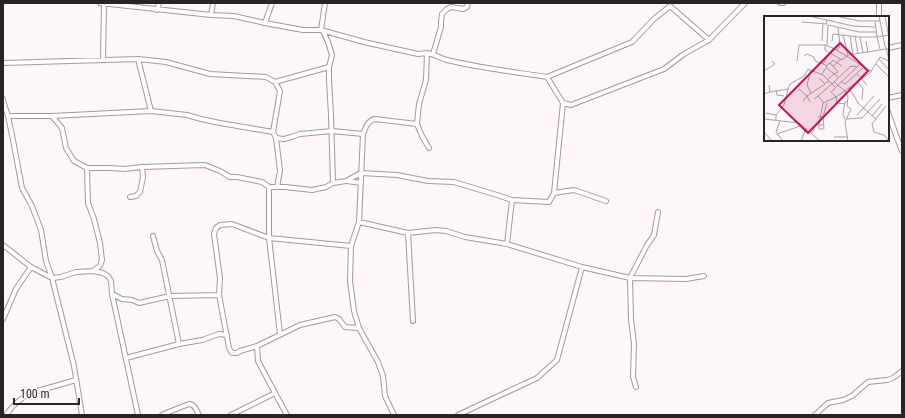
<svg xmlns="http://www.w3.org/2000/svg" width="905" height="418" viewBox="0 0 905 418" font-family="'Roboto Condensed',sans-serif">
	<rect width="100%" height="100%" fill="#fdf6fa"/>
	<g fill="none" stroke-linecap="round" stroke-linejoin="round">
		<defs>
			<path id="minor" d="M100,3l111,12 23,1 31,7 38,7h18l43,12 54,12 9,-1
				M780,3h3
				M879,3v14
				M157,10l2,-7
				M211,15l2,-12
				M265,23l7,-20
				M321,30l4,-27
				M323,31l5,11 4,13 -3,12v13l2,35 2,68 13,-2 15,-8 36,2 31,6 26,1 43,13 15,5 37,2 5,-9
				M888,48l14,-3
				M433,54l8,-27v-5l1,-8 5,-5 4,-2 12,2 4,-2 1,-4
				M138,59l13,52
				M103,60l1,-57
				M3,63l135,-4 28,3 44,12 56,3 9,5 5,9 -7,41
				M547,77l85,-35 22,-23 16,-13 39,34
				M275,82l54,-15
				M888,98l14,-3
				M3,99l1,5 4,12 5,24 9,48 10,18 9,24 5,31 6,17 22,88 8,49
				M563,103l-9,90 20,-3 32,11
				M888,112l9,26 5,13
				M8,116h44l99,-5 36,4 14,4 19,4 53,9 3,6 8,1 7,-2 9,-3 32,-3 31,3
				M52,116l10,12 4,20 8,13 13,7h23l15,1 17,-2 63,-2 15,6 10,6h7l25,5 7,5h16l27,3 14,-3 7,-4
				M276,138l4,33 -3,16
				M429,148l-7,-12 -5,-12 2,-20 7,-24 1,-27c7,1 13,5 20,7 33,8 67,12 100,17l16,26 8,2 93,-36 20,-15 25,-14 36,-37
				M87,168l1,35 6,16 6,24 2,17 -2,6 -7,5
				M347,181l14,2
				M269,187v51l82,8
				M130,197l6,-1 4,-4 3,-15 -1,-10
				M658,212l-4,23 -7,10 -17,33 56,1 18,-3
				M359,222l-8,24 -1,35 4,30 5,17 19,34 5,14 2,20 9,19
				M408,233l-49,-11 4,-88c3,-7 4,-13 12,-15l42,5
				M153,236l4,15 5,9 17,84 23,-4 17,-6 8,1
				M507,244l5,-44
				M3,245l28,22 21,11 9,-1 15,-5 17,-1 10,2 5,3 3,5 1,13 26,121
				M112,294l10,5 10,1 7,3 31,-7 49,-1 1,-17 -6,-44 2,-6 4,-3 12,-1 37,14 11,96
				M219,295l10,53 3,5h5l3,-2 17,-5 43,-21 35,-8 4,2 6,8 14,1
				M3,319l13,-30 15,-22
				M413,321l-5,-88 28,-3 10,1 19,6 42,7 75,23 48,11 1,41 3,25 -1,33 3,10
				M126,358l53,-14
				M275,393l12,22
				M6,415l7,-9 14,-12 49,-14
				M162,415l9,-4 18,-7c6,0 7,6 10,11
				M231,415l44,-22 -17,-32 -1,-15
				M458,415l79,-37 20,-18 25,-93
				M815,415l13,-12 15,-3 9,-4 16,-14 19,-2 6,-2 9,-7"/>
		</defs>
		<use href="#minor" stroke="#a5969d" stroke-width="6"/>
		<use href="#minor" stroke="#fff" stroke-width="4"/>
	</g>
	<g transform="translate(764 16)">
		<rect width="125" height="125" fill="#fdf6fa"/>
		<path fill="none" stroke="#a8a2a5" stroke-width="1" d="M72,0l23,5h21M115,0l6,31 4,3M121,0l4,22M49,1l14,3M38,6l25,2M62,8l1,-4 26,6 22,1M79,19l5,20M86,20l3,19M91,20l3,18M96,21h17l-2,-16M58,25l1,-18M68,25l1,-7 27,3 3,16M102,25l2,12M63,29l1,-20 31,7h17M69,32l-8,-3v5l17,10 6,-5 38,-6M122,32l3,12M116,33l-3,-12 12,-2M73,35l3,-6 -2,-17M40,40l3,-2 7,3 1,4 8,3M115,43l10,11M33,45l2,-16h26M66,48l3,-4 9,6M112,48l13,13M63,50l-4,-2 10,-16 38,23M63,52l7,6 4,-2 -5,-6 8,-7M47,54l-4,15 4,8M0,55l11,-7 -3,-3M58,58l7,-11 4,3M93,58l10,11M64,63l6,-5 4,3M77,65l4,3 19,-17M93,65l6,8 -1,11M70,66l17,-16 6,1M61,67l4,-2 6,6M85,72l10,16 17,15M35,73l8,7 18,-12 -6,-6M12,74l1,5 7,1M66,75l6,6 1,6 8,1M68,75l28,-27M81,75l3,6 -1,9 4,3 -6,13 3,19M6,76l18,-3 2,-5 14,-8 4,-7 15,6 6,6M0,78l6,-2 -1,-7M54,80l16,-14 11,9M72,81l34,-24 10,-16 9,4M50,83l4,-3 6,7M39,85l4,-5 3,6M122,90l-14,18 2,8 10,3 5,6M2,97l10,2v5M12,99l8,-10 4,-16M93,99l17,-19M108,100l10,-12M54,101h5l4,-14M59,101l1,12h-5v-4h5M0,103l35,4 21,18M81,103l-2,-5 2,-12 3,-1M82,103l16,-1 18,-19M16,105l-4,11 7,9M0,116l8,9M48,117l4,-8h3l4,-22 13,-6M13,118l26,-9M70,121h13M37,125l5,-13"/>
		<path fill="#c2185b" fill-opacity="0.15" stroke="#c2185b" stroke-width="2" d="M76,27l28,28 -60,62 -29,-28z"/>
		<rect width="125" height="125" fill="none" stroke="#282326" stroke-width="2"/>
	</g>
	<rect width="905" height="418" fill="none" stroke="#282326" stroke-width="8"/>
	<path d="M14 398v6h65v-6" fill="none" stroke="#282326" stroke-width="2"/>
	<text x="20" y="398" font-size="12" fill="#282326" stroke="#fdf6fa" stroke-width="3" paint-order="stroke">100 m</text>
</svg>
